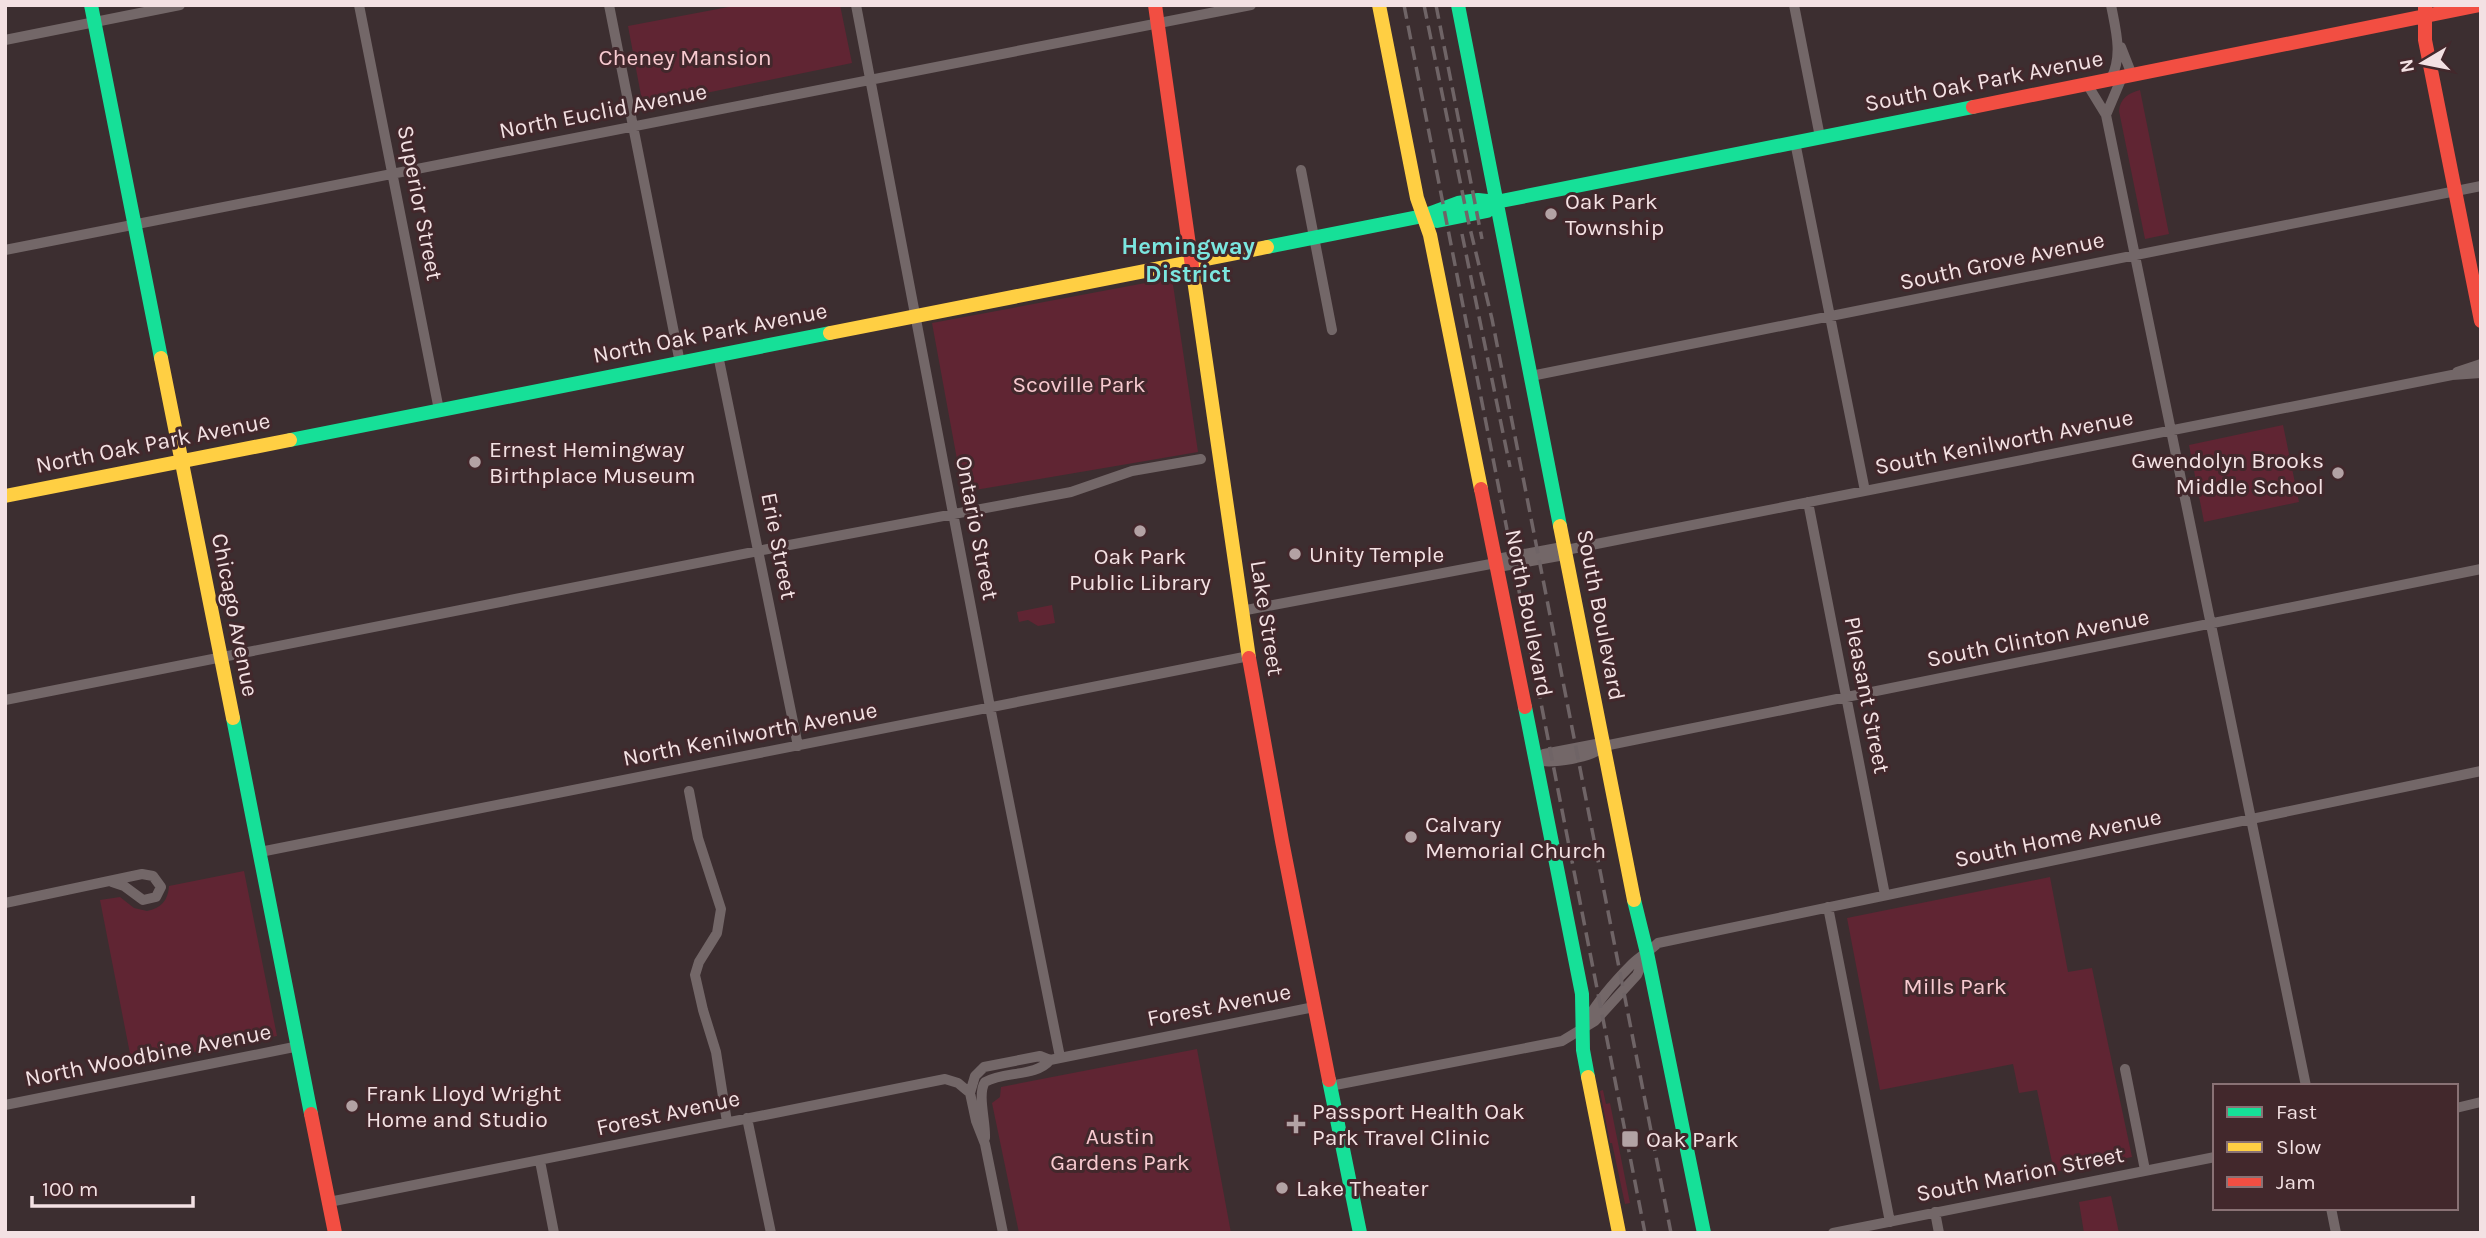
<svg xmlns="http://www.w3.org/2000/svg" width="2486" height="1238" viewBox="0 0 2486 1238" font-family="Karla,sans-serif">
	<rect width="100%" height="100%" fill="#3c2e30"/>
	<path fill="#602533" d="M739,5h101l12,58 -209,43 -15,-80z
		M2140,90l29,144 -24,5 -26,-128c1,-13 10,-18 21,-21z
		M1172,278l26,174 -235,40 -31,-169z
		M2283,425l16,77 -95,20 -15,-77z
		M1052,605l3,18 -17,3 -10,-6 -9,2 -2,-10z
		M244,871l33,165 -145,28 -32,-164 20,-3 14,11 13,3c14,-3 21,-10 22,-25z
		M2050,877l18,95 24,-4 40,189 -78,15 -17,-82 -18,3 -6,-29 -133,26 -33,-172z
		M1197,1049l34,184h-212l-27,-130 8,-6 1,-10z
		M1603,1090l3,14 4,-1 20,100 -5,1 -13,-61h-2l-10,-52z
		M2111,1196l8,37h-35l-5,-31z"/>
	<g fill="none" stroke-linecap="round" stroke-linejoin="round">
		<path stroke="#736768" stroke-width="10" d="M359,5l80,405
			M609,5l71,358
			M856,5l134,702 70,350
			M1794,5l26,132
			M5,40l175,-35
			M2121,47l11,28
			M2111,79c12,-24 5,-48 0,-74
			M2087,84l19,31 200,971
			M2106,115l16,-38
			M1795,142l70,349
			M1301,170l31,160
			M5,250l1246,-245
			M718,355l80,391
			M2457,372l24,-8
			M1531,376l950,-190
			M1808,502l77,393
			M1496,563l8,3 55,-10 7,-6
			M1241,611l255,-48 6,-5 55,-10 9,2 886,-175 29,-2
			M5,700l763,-151 303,-57 61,-21 69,-12
			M1536,760l8,-6 52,-10 8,2 877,-177
			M1536,760c16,4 56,-2 68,-14
			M689,791l9,47 23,71 -4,24 -18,29 -4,13 8,35 13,42 11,70
			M260,852l989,-196
			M5,903l137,-29 11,2 8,11 -5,10 -13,3 -19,-14 -12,-4
			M1828,907l62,315
			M1584,1025c12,-22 30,-43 48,-61 8,-8 18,-13 26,-21l823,-172
			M2125,1069l20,101
			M1330,1086l232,-45 33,-20 42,-46 10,-22
			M970,1093l5,-17 9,-9 56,-11 10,4 264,-53
			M5,1105l294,-59
			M2456,1108l25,-6
			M747,1118l24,115
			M985,1138c1,-16 -8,-44 0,-56 19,-11 51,-5 65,-22
			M540,1161l14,72
			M329,1202l616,-123 13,4 12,10 6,28 9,23 18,89
			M2331,1208l5,25
			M1935,1212l4,21
			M1833,1233l382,-76"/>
		<path stroke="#16e098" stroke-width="14" d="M91,5l70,353
			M1458,5l102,521
			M1423,216l14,5 50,-10 9,-9
			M1267,247l156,-31 35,-13 20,-3 18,2 477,-95
			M290,440l540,-107
			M1525,707l57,287 1,56 5,27
			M233,718l78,396
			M1634,900l13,53 57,280
			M1329,1080l31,153"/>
		<path stroke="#ffcf43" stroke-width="14" d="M1379,5l38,193 13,37 51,254
			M1192,266l57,392
			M830,333l437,-86
			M161,358l72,360
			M5,496l285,-56
			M1560,526l74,374
			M1588,1077l31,156"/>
		<path stroke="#f24e42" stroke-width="14" d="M1155,5l37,261
			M2425,5v35l56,281
			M1973,107l507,-102
			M1481,489l44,218
			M1249,658l33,183 47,239
			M311,1114l24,119"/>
		<path stroke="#6f6466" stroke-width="3.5" stroke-dasharray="14 7" stroke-linecap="butt" d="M1404,5l241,1228
			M1424,5l44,215 24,99 179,914
			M1436,5l46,234
			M1462,234l48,233"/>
	</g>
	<g fill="#b3a2a4" stroke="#42282c" stroke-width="2.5">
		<circle cx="1551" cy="214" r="7"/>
		<circle cx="475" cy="462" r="7"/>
		<circle cx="2338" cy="473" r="7"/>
		<circle cx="1140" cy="531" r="7"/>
		<circle cx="1295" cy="554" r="7"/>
		<circle cx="1411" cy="837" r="7"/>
		<circle cx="352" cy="1106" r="7"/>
		<path d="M1292.5 1113.5h7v7h7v7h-7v7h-7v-7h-7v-7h7z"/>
		<rect x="1621" y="1130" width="18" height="18" rx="3.5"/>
		<circle cx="1282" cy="1188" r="7"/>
	</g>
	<g text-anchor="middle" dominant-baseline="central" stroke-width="6" stroke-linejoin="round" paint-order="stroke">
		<g font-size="23" fill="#f8cad0" stroke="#42282c">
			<text x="685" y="57">Cheney Mansion</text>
			<text x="1079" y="384">Scoville Park</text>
			<text x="1955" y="986">Mills Park</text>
			<text x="1120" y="1136">Austin<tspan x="1120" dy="26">Gardens Park</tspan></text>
		</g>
		<g font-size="23" fill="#f3e1e3" stroke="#42282c">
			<text transform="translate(1984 81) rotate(-11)">South Oak Park Avenue</text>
			<text transform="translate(603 111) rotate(-11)">North Euclid Avenue</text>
			<text transform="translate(420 203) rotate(79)">Superior Street</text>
			<text transform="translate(2002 261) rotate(-12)">South Grove Avenue</text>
			<text transform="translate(710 333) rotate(-11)">North Oak Park Avenue</text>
			<text transform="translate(2004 442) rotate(-11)">South Kenilworth Avenue</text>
			<text transform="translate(153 443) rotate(-11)">North Oak Park Avenue</text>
			<text transform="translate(977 528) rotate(79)">Ontario Street</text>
			<text transform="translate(779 546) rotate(79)">Erie Street</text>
			<text transform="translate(1529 613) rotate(79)">North Boulevard</text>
			<text transform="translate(235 615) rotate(79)">Chicago Avenue</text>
			<text transform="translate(1601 615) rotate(79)">South Boulevard</text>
			<text transform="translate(1267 618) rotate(81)">Lake Street</text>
			<text transform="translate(2038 638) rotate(-11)">South Clinton Avenue</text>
			<text transform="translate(1867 695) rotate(79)">Pleasant Street</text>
			<text transform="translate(750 734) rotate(-11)">North Kenilworth Avenue</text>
			<text transform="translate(2058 838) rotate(-12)">South Home Avenue</text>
			<text transform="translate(1219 1005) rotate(-11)">Forest Avenue</text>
			<text transform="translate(148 1055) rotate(-11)">North Woodbine Avenue</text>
			<text transform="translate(668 1113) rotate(-12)">Forest Avenue</text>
			<text transform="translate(2020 1174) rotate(-11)">South Marion Street</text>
		</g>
		<g font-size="23" fill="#f3e1e3" stroke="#42282c" text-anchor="start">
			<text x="1565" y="201">Oak Park<tspan x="1565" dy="26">Township</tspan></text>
			<text x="489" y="449">Ernest Hemingway<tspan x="489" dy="26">Birthplace Museum</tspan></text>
			<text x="2324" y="460" text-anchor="end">Gwendolyn Brooks<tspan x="2324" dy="26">Middle School</tspan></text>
			<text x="1309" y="554">Unity Temple</text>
			<text x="1140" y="556" text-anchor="middle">Oak Park<tspan x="1140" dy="26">Public Library</tspan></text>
			<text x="1425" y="824">Calvary<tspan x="1425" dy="26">Memorial Church</tspan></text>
			<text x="366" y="1093">Frank Lloyd Wright<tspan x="366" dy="26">Home and Studio</tspan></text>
			<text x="1312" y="1111">Passport Health Oak<tspan x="1312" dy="26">Park Travel Clinic</tspan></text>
			<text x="1646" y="1139">Oak Park</text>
			<text x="1296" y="1188">Lake Theater</text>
		</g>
		<g font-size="24" font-weight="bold" fill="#7be6df" stroke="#42282c">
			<text x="1188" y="246">Hemingway<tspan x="1188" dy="28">District</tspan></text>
		</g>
	</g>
	<rect width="2486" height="1238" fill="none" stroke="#f3e1e3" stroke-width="14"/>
	<rect x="2213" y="1084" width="245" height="126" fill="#42282c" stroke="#897275" stroke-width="2"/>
	<rect x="2227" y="1107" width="35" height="10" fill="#16e098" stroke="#897275" stroke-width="2"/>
	<text x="2276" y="1119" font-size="21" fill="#f3e1e3">Fast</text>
	<rect x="2227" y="1142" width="35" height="10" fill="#ffcf43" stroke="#897275" stroke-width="2"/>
	<text x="2276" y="1154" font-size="21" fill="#f3e1e3">Slow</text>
	<rect x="2227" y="1177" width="35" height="10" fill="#f24e42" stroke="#897275" stroke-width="2"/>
	<text x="2276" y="1189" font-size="21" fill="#f3e1e3">Jam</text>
	<g transform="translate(2423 63) rotate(260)" stroke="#42282c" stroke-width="5" paint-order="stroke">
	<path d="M0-5L12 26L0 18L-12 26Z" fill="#f3e1e3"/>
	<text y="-10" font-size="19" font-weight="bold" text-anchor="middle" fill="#f3e1e3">N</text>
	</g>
	<path d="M32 1196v10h161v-10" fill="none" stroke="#f3e1e3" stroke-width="3.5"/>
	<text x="42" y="1196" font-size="21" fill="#f3e1e3" stroke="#42282c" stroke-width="5" paint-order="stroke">100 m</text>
</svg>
